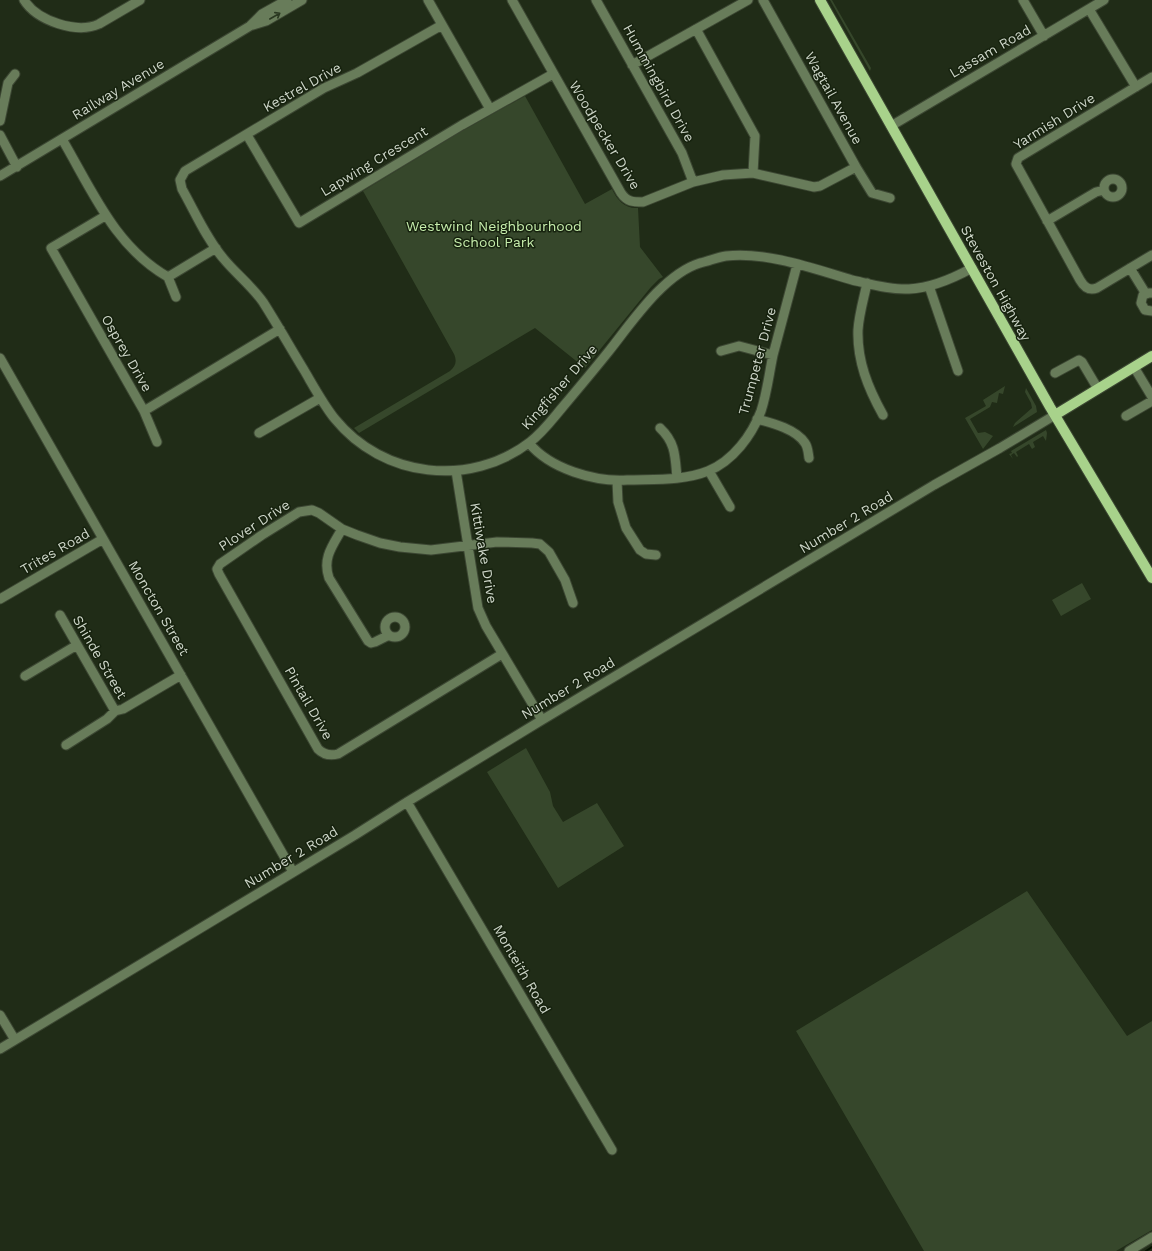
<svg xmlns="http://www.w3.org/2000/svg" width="1152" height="1251" viewBox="0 0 1152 1251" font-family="'Work Sans',sans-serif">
	<rect width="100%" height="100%" fill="#202c17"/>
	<path fill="#36472b" d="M830,0h2l39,68 -1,3z
		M525,96l60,108 27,-15c5,11 13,20 26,19l2,39 23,30 -4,2 -8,8 -66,81 -50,-40 -176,105 -5,-5 96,-57c6,-5 7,-10 4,-17l-91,-163 99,-60z
		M1005,386l-2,8 -4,-1 -2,10 -5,-1 -2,5 -20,12 8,14 7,-1 8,4 -10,13 -18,-31 21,-12 -3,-6z
		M1026,388l10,18 1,6 -24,15 2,-4 17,-15 -1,-5 -6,-11z
		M1046,430l1,3 -1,8 -3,-5 -10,6 2,5 -3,2 -3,-5 -13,8 2,4 -1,1 -3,-4 -3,2 2,4 -4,-5 3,-1 -1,-2z
		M1082,583l9,16 -30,17 -9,-16z
		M526,748l24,44 3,14 10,16 34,-19 27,43 -66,42 -71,-116z
		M1027,891l100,145 25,-15v209l-36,21h-192l-128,-220z"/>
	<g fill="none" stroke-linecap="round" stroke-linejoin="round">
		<path stroke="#041100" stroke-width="2" d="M1146,1251l6,-4"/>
		<defs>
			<path id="minor" d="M24,0c13,21 53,34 75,24l41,-24
				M428,0l62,109
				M512,0l109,193c6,9 12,9 22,9l50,-20 30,-7 30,-2 61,14 6,-1 36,-19
				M596,0l86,153 11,29
				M763,0l93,167 16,26 18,5
				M1023,0l21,36
				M1089,9l47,78
				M253,25l13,-4 36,-21
				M442,25l-85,48 -33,15 -139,83 -5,9 2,9c13,23 24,49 41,69 13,16 28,27 40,44 14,22 27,45 41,68 10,17 19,34 31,49 48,59 135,69 195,23 12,-9 21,-21 31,-33 16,-19 32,-38 48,-58 23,-29 55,-77 91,-88 9,-2 18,-6 26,-7 39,-5 89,13 126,24 18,4 38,10 57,9 22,-1 43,-10 63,-21
				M696,29l59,107 -2,37
				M632,65l116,-65
				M1152,77l-134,81 -2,6 64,116c4,7 9,11 17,8l55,-33
				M0,121l8,-38 7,-9
				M891,126l213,-126
				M0,135l17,32
				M247,135l52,88 163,-98 91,-51
				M62,139c30,51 53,108 106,138l48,-29
				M0,176l250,-150 12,-12 25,-14
				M1104 188a9 9 0 1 1 18 0a9 9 0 1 1-18 0Z
				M105,216l-54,32 93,163 13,31
				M1047,221l49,-29 8,-2
				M1130,268l16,26
				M168,277l8,20
				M867,283c-3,15 -8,31 -9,47 -1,31 10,58 25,85
				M929,286l29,85
				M1152,293h-3l-6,2 -2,8 4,7 7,1
				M721,351l18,-5 34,9
				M0,358l293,514
				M1134,367l18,30
				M1055,373l24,-13 3,2 16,27
				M144,411l136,-82
				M1126,416l26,-15
				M757,419c15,4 39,10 48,24 3,4 3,9 4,15
				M660,428c16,15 15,29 17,50
				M259,433l61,-35
				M529,443c21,26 66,39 98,37 27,-1 56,1 81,-9 25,-10 44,-36 53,-60 6,-18 8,-37 12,-56 8,-30 16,-60 24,-90
				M456,471l22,137 8,18 56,94
				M709,471l21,36
				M617,481l1,21 8,26 14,22 6,4 10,1
				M342,529c-9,16 -20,29 -13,49l39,63 3,2 4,-1 14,-7
				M0,599l103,-60
				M60,615l55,96
				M385 627a10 10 0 1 1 20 0a10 10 0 1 1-20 0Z
				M502,654l-164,100c-8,2 -14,1 -20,-5l-99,-175 -2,-5 3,-5 42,-29 37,-23 13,-2 7,3 23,16 15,6 23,8 20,4 31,3 66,-8 35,1 8,1 9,8 16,28 8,23
				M25,676l52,-31
				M115,711l8,-2 58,-34
				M66,745l41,-26 8,-8
				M407,802l205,348
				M0,1015l15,25
				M0,1049l355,-214 52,-33 135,-82 392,-235 66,-37 55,-33
				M1129,1251l23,-14"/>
			<path id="major" d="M820,0l230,407 102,171
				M1055,415l97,-59"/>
		</defs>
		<use href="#minor" stroke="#3c4733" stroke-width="11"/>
		<use href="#major" stroke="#3c4733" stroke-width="12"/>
		<use href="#minor" stroke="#687c5a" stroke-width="9"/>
		<use href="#major" stroke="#a8d28b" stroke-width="10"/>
	</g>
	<defs><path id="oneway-shaft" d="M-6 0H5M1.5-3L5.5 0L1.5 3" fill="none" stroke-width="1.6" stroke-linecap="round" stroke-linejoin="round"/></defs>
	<use stroke="#2a3821" href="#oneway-shaft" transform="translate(275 16) rotate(-30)"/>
	<g text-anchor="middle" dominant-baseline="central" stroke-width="3" stroke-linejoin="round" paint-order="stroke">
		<g font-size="14" fill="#cdd5c8" stroke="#16220e">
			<text transform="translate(990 51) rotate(-30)">Lassam Road</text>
			<text transform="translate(659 83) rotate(61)">Hummingbird Drive</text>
			<text transform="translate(302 87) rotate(-29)">Kestrel Drive</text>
			<text transform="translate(118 89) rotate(-31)">Railway Avenue</text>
			<text transform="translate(834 98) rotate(61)">Wagtail Avenue</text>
			<text transform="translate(1054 121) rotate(-32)">Yarmish Drive</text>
			<text transform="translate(605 135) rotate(59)">Woodpecker Drive</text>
			<text transform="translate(374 161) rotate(-31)">Lapwing Crescent</text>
			<text transform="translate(996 283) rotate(61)">Steveston Highway</text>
			<text transform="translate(127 353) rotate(60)">Osprey Drive</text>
			<text transform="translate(757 361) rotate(-75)">Trumpeter Drive</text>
			<text transform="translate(559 387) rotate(-49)">Kingfisher Drive</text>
			<text transform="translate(846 522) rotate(-31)">Number 2 Road</text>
			<text transform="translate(254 525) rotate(-33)">Plover Drive</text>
			<text transform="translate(55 551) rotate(-30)">Trites Road</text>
			<text transform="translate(484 553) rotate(80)">Kittiwake Drive</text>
			<text transform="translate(159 608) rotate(60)">Moncton Street</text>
			<text transform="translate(100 657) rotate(60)">Shinde Street</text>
			<text transform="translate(568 688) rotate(-31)">Number 2 Road</text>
			<text transform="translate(309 703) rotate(60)">Pintail Drive</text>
			<text transform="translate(291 857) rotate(-31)">Number 2 Road</text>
			<text transform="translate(522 969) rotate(60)">Monteith Road</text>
		</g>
		<g font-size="14" fill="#c6edac" stroke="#16220e">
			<text x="494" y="226">Westwind Neighbourhood<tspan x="494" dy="16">School Park</tspan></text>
		</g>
	</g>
</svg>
